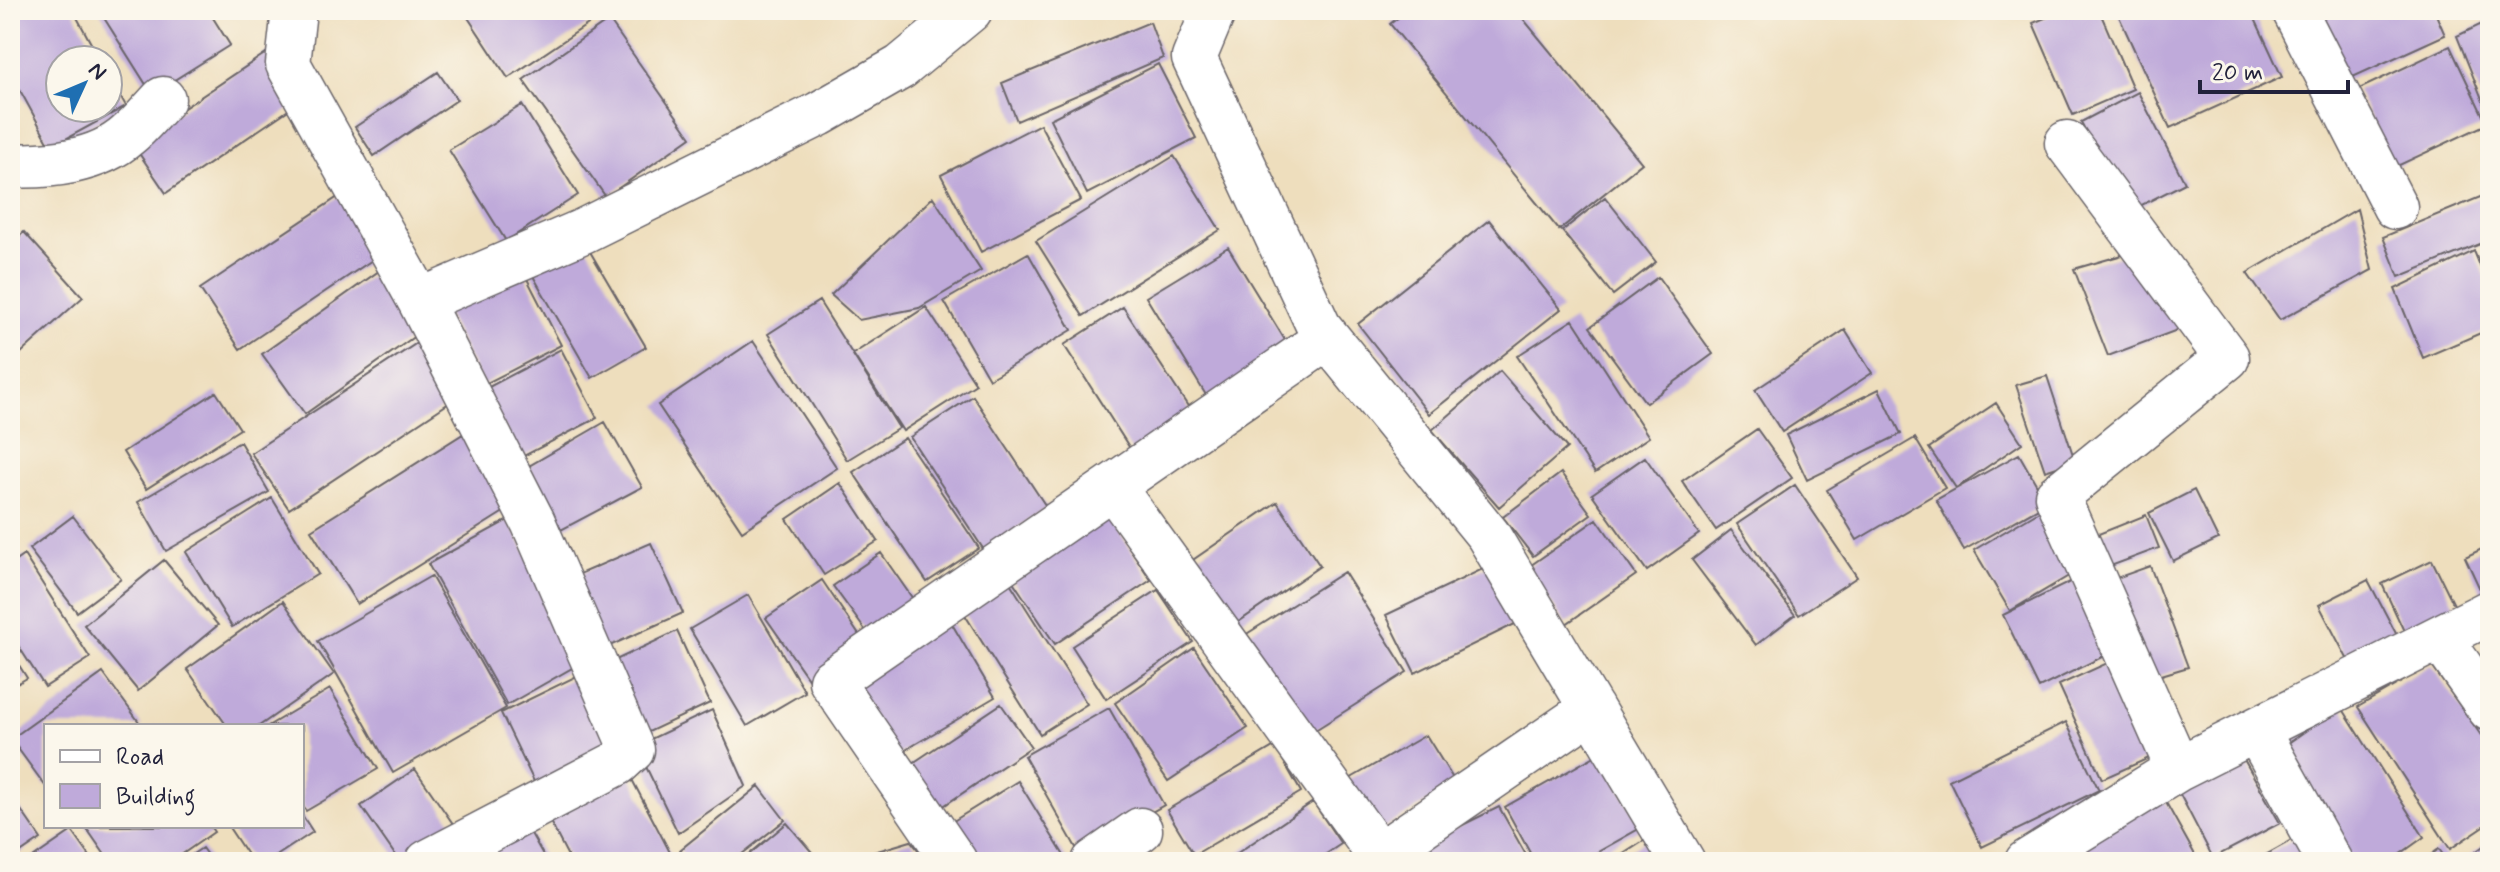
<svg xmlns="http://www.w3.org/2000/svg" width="2500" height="872" viewBox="0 0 2500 872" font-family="Mynerve,sans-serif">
	<rect width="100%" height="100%" fill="#fbf7ec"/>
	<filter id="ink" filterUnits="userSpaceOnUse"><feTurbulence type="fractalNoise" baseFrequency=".0125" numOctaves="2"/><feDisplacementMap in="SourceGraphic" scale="16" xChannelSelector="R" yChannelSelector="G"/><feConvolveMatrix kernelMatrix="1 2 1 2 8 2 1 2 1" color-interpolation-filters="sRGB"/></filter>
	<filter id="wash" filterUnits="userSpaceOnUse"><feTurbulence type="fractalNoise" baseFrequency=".006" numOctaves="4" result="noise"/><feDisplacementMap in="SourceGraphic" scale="32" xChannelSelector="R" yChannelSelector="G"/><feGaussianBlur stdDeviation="1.8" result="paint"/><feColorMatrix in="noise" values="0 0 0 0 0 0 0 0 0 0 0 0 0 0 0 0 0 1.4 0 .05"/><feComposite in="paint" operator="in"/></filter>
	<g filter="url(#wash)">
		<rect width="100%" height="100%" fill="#eedebd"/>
		<g id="blocks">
			<path fill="#bfaada" d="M10,10h63l27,50h-40v48h48v-34l18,32 -75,41 -41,-75z
				M99,10h109l22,35 -78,49z
				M463,10h146l-101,68z
				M1408,10h108l126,153 -83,67 -169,-206z
				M2064,10h35l34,79 -60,26 -40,-92z
				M2116,10h135l31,67 -112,51z
				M2309,10h125l11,25 -103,47z
				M609,20l82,117 -85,60 -83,-117z
				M2490,20v99l-33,-83z
				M1150,22l13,36 -146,63 -15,-38z
				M2450,46l37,78 -94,44 -36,-78z
				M269,51l34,49 -137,93 -34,-50z
				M1158,64l38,74 -109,56 -37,-75z
				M438,72l19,28 -83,56 -19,-29z
				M2138,92l47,91 -57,29 -47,-90z
				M522,105l56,90 -72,46 -57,-91z
				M1040,124l41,76 -100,52 -40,-77z
				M1174,156l46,74 -137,86 -47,-75z
				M347,191l40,59 -147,99 -40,-60z
				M2490,193v47l-91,37 -16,-40z
				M933,197l48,74 -62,37 -60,12 -28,-25z
				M1605,197l51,65 -43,33 -51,-64z
				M2357,209l15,61 -92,50 -33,-47z
				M1489,220l72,89 -132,105 -71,-90z
				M24,232l59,65 -73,66v-118z
				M582,238l64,109 -54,31 -63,-109z
				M1228,247l63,103 -82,50 -63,-103z
				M2474,251l16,39v39l-67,29 -28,-69z
				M2133,252l47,77 -72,27 -34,-87z
				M1028,253l44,77 -83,49 -45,-78z
				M522,269l39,76 -78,40 -39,-76z
				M379,271l43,60 -117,83 -43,-60z
				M1658,277l55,77 -67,49 -56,-76z
				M819,301l80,127 -52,32 -79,-126z
				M926,307l50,77 -73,47 -50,-77z
				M1123,307l70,107 -60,39 -69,-108z
				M1573,320l76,117 -54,36 -78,-117z
				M1845,330l27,43 -90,59 -27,-42z
				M420,341l38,56 -169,112 -38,-56z
				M753,341l84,127 -95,63 -84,-126z
				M561,349l36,69 -77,40 -35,-69z
				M1500,371l67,77 -68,59 -67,-77z
				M2047,376l28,85 -30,10 -29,-86z
				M1879,389l22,45 -94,46 -21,-45z
				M216,392l24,37 -94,60 -23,-37z
				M973,396l74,112 -63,42 -74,-113z
				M1996,403l26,40 -66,45 -27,-40z
				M605,422l37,65 -81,43 -32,-64z
				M1757,429l35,49 -76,52 -34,-49z
				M463,434l47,74 -153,96 -46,-74z
				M905,438l74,110 -52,34 -74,-110z
				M1915,438l30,50 -88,52 -30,-50z
				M240,442l29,50 -103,59 -28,-49z
				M2019,454l28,49 -83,47 -28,-50z
				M1645,457l54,77 -52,37 -55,-77z
				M1561,473l30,41 -58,42 -30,-39z
				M840,483l38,58 -54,34 -37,-56z
				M1795,485l62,92 -58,38 -62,-91z
				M2194,490l24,49 -45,22 -24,-48z
				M272,498l46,76 -86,53 -46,-75z
				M1277,502l43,64 -89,61 -44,-63z
				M1104,510l47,70 -96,64 -47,-70z
				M2039,511l38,60 -67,40 -36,-61z
				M2146,515l13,33 -59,22 -14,-31z
				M73,516l48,63 -44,33 -48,-63z
				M1597,519l39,56 -70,49 -39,-56z
				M508,520l78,140 -79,45 -79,-141z
				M1731,530l64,85 -39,30 -64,-85z
				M651,543l32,70 -80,36 -33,-71z
				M2490,545v53l-5,2 -20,-43z
				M881,553l34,49 -47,32 -35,-48z
				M24,555l66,103 -45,29 -35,-54v-68z
				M164,560l54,65 -80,66 -54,-66z
				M2432,560l28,57 -51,25 -27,-58z
				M1489,566l28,57 -102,50 -29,-58z
				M2150,566l38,101 -40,12 -40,-98z
				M1344,572l63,100 -98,62 -64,-99z
				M431,576l75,132 -113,65 -75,-132z
				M1007,578l80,126 -47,30 -80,-127z
				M822,580l45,67 -55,37 -46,-66z
				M2074,580l36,73 -71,35 -36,-73z
				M2368,580l33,63 -49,25 -33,-63z
				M1158,590l35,52 -87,57 -34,-53z
				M748,595l57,97 -58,34 -57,-97z
				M283,601l51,73 -75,52h-32l-40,-57z
				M949,619l46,78 -98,58 -46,-78z
				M677,631l33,72 -72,34 -35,-71z
				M1194,648l54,80 -80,53 -53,-78z
				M10,651l17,27 -17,10z
				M2114,660l44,94 -56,25 -43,-94z
				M2431,665l59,83v74l-40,27 -92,-142z
				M587,671l38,80 -86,41 -38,-79z
				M103,673l39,53h-96v61l-35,-48z
				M330,689l48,80 -72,42 -4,-6v-79h-34z
				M1001,704l30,43 -95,64 -29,-44z
				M2341,706l83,131 -35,25h-48l-64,-111z
				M1109,708l55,97 -85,48 -55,-97z
				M712,710l34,76 -68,47 -42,-87z
				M2066,722l33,68 -117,57 -33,-67z
				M1426,735l31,50 -81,47 -30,-51z
				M1275,746l26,46 -107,63 -27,-45z
				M2238,749l42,74 -67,35 -40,-77z
				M1600,753l42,74 -62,35h-45l-30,-55z
				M626,768l49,94h-104l-27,-52z
				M415,769l43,62 -45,31h-13l-39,-56z
				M1018,781l50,81h-99l-22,-37z
				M759,786l26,34 -53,42h-42l-10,-12z
				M2159,790l40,72h-142z
				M10,794l31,45 -31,21z
				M1313,802l28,42 -27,18h-90z
				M1499,807l31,55h-129l-3,-5z
				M302,815l11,17 -46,30h-15l-24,-36h74z
				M524,821l23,41h-87z
				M787,823l29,34 -6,5h-70z
				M85,826h125l4,6 -43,30h-61z
				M72,831l22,31h-67z
				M1650,837l16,25h-55z
				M2294,839l13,23h-54z
				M911,841l17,21h-84v-1z
				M2490,841v21h-28z
				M202,848l10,14h-31z
				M2439,849l9,13h-27z"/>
		</g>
	</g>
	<g filter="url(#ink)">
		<use href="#blocks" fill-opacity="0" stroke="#696468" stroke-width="2"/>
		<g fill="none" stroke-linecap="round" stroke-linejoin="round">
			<defs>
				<path id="minor" d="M294,10l-6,54 132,237 113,221 99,228 -14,13 -190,99
					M1214,10l-20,48 125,269 169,208 195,327
					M2294,10l101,197
					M2067,143l160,215 -170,138 121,273
					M10,165c39,2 88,-3 118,-30 13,-10 23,-24 35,-36
					M420,301l163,-70 236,-117 82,-47 69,-57
					M1113,487l271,375
					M2440,638l50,71
					M2257,731l73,131
					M1379,855l213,-146
					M955,862l-124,-181 496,-343
					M1094,862l46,-32
					M2027,862l151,-93 312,-157"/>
			</defs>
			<use href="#minor" stroke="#696468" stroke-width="47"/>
			<use href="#minor" stroke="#fff" stroke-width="44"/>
		</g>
	</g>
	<rect width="2500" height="872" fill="none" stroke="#fbf7ec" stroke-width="40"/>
	<rect x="44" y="724" width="260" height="104" fill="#fbf7ec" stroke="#a4a2a5" stroke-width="2"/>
	<rect x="60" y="750" width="40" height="12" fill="#ffffff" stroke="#a4a2a5" stroke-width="2"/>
	<text x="116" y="764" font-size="24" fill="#22223b">Road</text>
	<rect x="60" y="784" width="40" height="24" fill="#bfaada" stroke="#a4a2a5" stroke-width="2"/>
	<text x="116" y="804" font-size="24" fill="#22223b">Building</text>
	<g transform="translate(84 84) rotate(46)"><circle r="38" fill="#fbf7ec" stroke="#a4a2a5" stroke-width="2"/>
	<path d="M0-6L14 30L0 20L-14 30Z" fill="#1f6fb2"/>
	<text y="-12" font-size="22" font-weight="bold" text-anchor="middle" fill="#22223b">N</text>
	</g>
	<path d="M2200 80v12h148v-12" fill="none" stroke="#22223b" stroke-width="4"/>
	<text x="2212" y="80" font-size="24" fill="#22223b" stroke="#fbf7ec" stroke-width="6" paint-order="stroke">20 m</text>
</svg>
